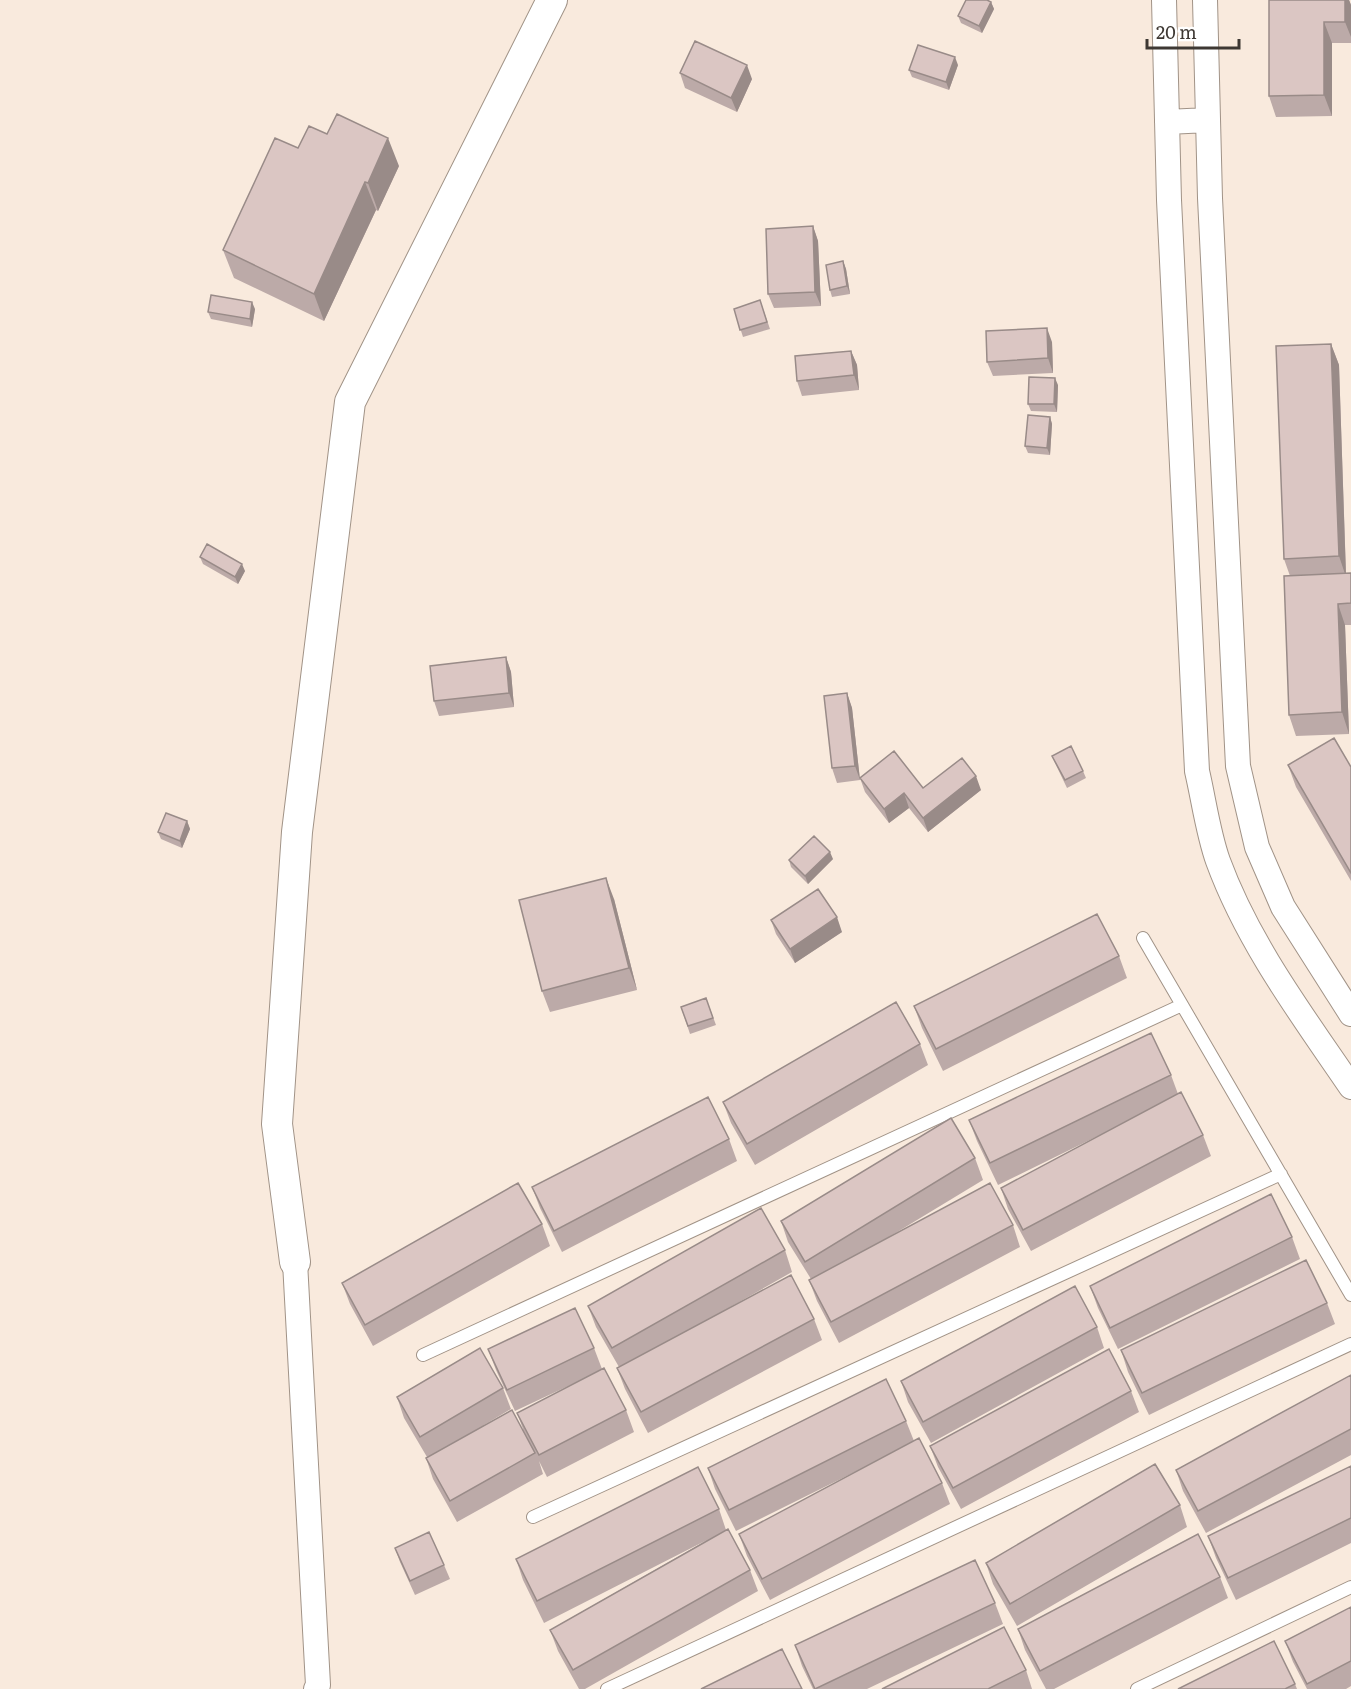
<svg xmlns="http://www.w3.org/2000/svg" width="1351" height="1689" viewBox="0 0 1351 1689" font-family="Literata,serif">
	<rect width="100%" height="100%" fill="#f9eadd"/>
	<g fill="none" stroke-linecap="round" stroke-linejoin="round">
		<defs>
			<path id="service" d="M1143,938l208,357
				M423,1355l759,-350
				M533,1517l748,-343
				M607,1689l744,-345
				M1137,1689l214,-102"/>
			<path id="minor" d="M1164,0l5,200 28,571c7,30 11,62 21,90 30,82 84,154 133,226
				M1205,0l5,198 28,568 19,81 26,60 68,107
				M1167,122l41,-2
				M295,1262l23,423 -2,4"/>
			<path id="tertiary" d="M295,1262l-18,-138 20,-292 53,-430 202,-402"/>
		</defs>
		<use href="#service" stroke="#a19387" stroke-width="14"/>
		<use href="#minor" stroke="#a19387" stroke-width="26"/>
		<use href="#tertiary" stroke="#a19387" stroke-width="32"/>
		<use href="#service" stroke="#fff" stroke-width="12"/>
		<use href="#minor" stroke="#fff" stroke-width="24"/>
		<use href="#tertiary" stroke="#fff" stroke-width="30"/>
	</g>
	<path fill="#bcaaa8" d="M1269,0h80l2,5v38h-19v73l-56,1 -7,-21z
		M991,2l3,7 -12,24 -21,-10 -3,-7z
		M958,65l-9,25 -37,-13 -3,-7z
		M680,73l72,6 -15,33 -52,-24z
		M399,166l-21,45 -2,-1 -52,111 -90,-43 -11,-28z
		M813,226l5,15 3,65 -47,2 -6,-14z
		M843,261l3,8 4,25 -18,3 -2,-7z
		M760,300l10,29 -27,8 -9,-28z
		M255,309l-3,18 -41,-8 -3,-7z
		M1052,342l1,31 -60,3 -6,-14z
		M1331,344l8,21 7,208h5v52h-6l4,109 -53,2 -7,-21 1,-139 -6,-17z
		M851,351l6,14 2,25 -57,6 -5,-15z
		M1058,385l-1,27 -26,-1 -3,-7z
		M1050,417l2,7 -2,31 -22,-2 -3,-7z
		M200,557l45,14 -7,13 -35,-20z
		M506,657l5,15 3,35 -75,9 -5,-15z
		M847,693l5,15 8,72 -23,3 -5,-15z
		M1052,756l31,15 3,7 -19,10 -12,-25z
		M1288,765l63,2v114l-55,-94z
		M860,778l63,10 58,2 -53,42 -19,-24 -20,15 -24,-31z
		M187,821l3,8 -8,19 -21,-9 -3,-7z
		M833,859l-25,25 -17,-17 -2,-7z
		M614,899l23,91 -87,22 -8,-21z
		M771,920l71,12 -47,31 -19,-29z
		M1119,956l8,22 -184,93 -21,-43 -8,-22z
		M706,998l10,27 -26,9 -9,-27z
		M920,1044l8,21 -173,100 -24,-42 -8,-21z
		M1171,1075l7,19 25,41 8,21 -180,95 -23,-42 -7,-21 101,-54 -104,51 -21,-44 -8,-21z
		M729,1139l8,22 -175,91 -22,-44 -8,-21z
		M975,1158l8,22 -99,60 129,-15 7,22 -181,96 -22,-42 -8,-21 2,-1 -23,-37 -7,-21z
		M542,1224l8,22 -177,100 -23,-42 -8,-21z
		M1292,1237l8,22 -182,90 -20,-41 -8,-22z
		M785,1250l7,22 -67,38 89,9 8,21 -174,93 -23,-44 -8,-21 2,-1 -23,-40 -8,-21z
		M1327,1303l8,21 -186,91 -21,-43 -7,-22z
		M1097,1327l7,21 -173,95 -23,-41 -7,-21z
		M594,1348l8,21 24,41 8,22 -87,45 -8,-16 4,13 -86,48 -24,-43 -7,-21 1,-1 -23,-39 -7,-21 106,-9 8,21 -27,16 39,4 -6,-16 64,-33 -66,31 -19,-41 -8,-21z
		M1351,1375v80l-145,78 -23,-42 -7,-21z
		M1131,1391l8,21 -178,97 -23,-42 -8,-21z
		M906,1421l8,20 28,42 8,21 -180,96 -23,-44 -8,-22 146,-77 -149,74 -21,-42 -7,-21z
		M1351,1466v77l-115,57 -20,-42 -8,-22z
		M1180,1505l7,22 -170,99 -24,-42 -7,-21z
		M719,1509l7,21 24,40 8,21 -173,98h-6l-21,-38 -8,-21 157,-90 -163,83 -21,-43 -7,-21z
		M395,1548l49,17 6,14 -35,16 -15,-33z
		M1220,1577l8,21 -174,91h-8l-21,-39 -7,-21z
		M995,1603l8,21 -136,65h-54l-11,-23 -7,-21z
		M1351,1607v79l-5,3h-39l-14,-27 -8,-21z
		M1026,1670l6,19h-150z
		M1295,1684l2,5h-119z"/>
	<path fill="#998b88" d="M1345,0h4l2,5v32l-6,-15z
		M991,2l3,7 -12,24 -3,-7z
		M1324,22l8,21v73l-8,-21z
		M955,57l3,8 -9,25 -3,-8z
		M747,65l5,14 -15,33 -6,-14z
		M388,138l11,28 -21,45 -10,-28z
		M365,182l11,28 -52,111 -10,-27z
		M813,226l5,15 3,65 -6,-14z
		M843,261l3,8 4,25 -3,-8z
		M252,302l3,7 -3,18 -2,-8z
		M1047,328l5,14 1,31 -5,-15z
		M1331,344l8,21 7,212 -7,-21z
		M851,351l6,14 2,25 -5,-15z
		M1055,378l3,7 -1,27 -3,-8z
		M1050,417l2,7 -2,31 -3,-7z
		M242,564l3,7 -7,13 -3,-7z
		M1338,604l7,21 4,109 -7,-22z
		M506,657l5,15 3,35 -5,-14z
		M847,693l5,15 8,72 -5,-14z
		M976,776l5,14 -53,42 -5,-14z
		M904,793l5,15 -20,15 -5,-14z
		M187,821l3,8 -8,19 -2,-7z
		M830,852l3,7 -25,25 -3,-8z
		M606,878l8,21 23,91 -8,-22z
		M837,917l5,15 -47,31 -5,-14z"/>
	<path fill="#dbc6c3" stroke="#998b88" stroke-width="1.5" d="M966,0h21l4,2 -12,24 -21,-10z
		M1269,0h76v22h-21v73l-55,1z
		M695,41l52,24 -16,33 -51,-25z
		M918,45l37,12 -9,25 -37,-12z
		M337,114l51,24 -20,45 -3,-1 -51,112 -91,-44 52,-112 23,10 11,-22 18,8z
		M813,226l2,66 -47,2 -2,-65z
		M843,261l4,25 -17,4 -4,-25z
		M211,295l41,7 -2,17 -42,-7z
		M760,300l7,22 -27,8 -6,-21z
		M1047,328l1,30 -61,4 -1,-31z
		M1331,344l8,212 -55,3 -8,-213z
		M851,351l3,24 -57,6 -2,-25z
		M1029,377l26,1 -1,26h-26z
		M1028,415l22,2 -3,31 -22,-2z
		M207,544l35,20 -7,13 -35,-20z
		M1351,573v30l-13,1 4,108 -53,3 -5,-139z
		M506,657l3,36 -75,8 -4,-35z
		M847,693l8,73 -23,2 -8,-72z
		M1334,738l17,29v106l-63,-108z
		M1071,746l12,25 -18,9 -13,-24z
		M894,751l29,37 39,-30 14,18 -53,42 -19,-25 -20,16 -24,-31z
		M166,813l21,8 -7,20 -22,-9z
		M814,836l16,16 -25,24 -16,-16z
		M606,878l23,90 -87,23 -23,-91z
		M818,889l19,28 -47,32 -19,-29z
		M1097,914l22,42 -183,93 -22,-43z
		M706,998l7,20 -25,8 -7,-19z
		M896,1002l24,42 -173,100 -24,-42z
		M1151,1033l20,42 -181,88 -21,-43z
		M1181,1092l22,43 -180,95 -22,-42z
		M708,1097l21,42 -175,92 -22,-44z
		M951,1118l24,40 -170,104 -24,-41z
		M518,1183l24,41 -177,101 -23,-42z
		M990,1183l23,42 -182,97 -22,-42z
		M1271,1194l21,43 -182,91 -20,-42z
		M761,1208l24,42 -173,98 -24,-42z
		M1306,1260l21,43 -185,90 -21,-43z
		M791,1275l23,44 -173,93 -24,-44z
		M1075,1286l22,41 -174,95 -22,-41z
		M575,1308l19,40 -87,42 -19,-41z
		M480,1348l23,40 -83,49 -23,-40z
		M1109,1349l22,42 -178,97 -23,-42z
		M604,1368l22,42 -87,45 -22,-42z
		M1351,1375v54l-153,82 -22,-41z
		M886,1379l20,42 -177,89 -21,-42z
		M512,1410l23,43 -85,48 -24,-43z
		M919,1438l23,45 -180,96 -23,-45z
		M1155,1464l25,41 -170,99 -24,-41z
		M1351,1466v52l-123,60 -20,-42z
		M698,1467l21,42 -182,92 -21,-42z
		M728,1529l22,41 -177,100 -23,-40z
		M429,1532l15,33 -34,16 -15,-33z
		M1198,1534l22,43 -180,94 -22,-42z
		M975,1560l20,43 -180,86 -20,-44z
		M1351,1607v54l-44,23 -22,-43z
		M1004,1627l22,43 -38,19h-106z
		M1274,1641l21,43 -10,5h-107z
		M782,1649l20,40h-101z"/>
	<path d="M1147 39v9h92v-9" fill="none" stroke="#3e3833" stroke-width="3"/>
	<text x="1156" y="39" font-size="18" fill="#3e3833" stroke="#ffffff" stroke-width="4.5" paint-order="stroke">20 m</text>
</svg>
